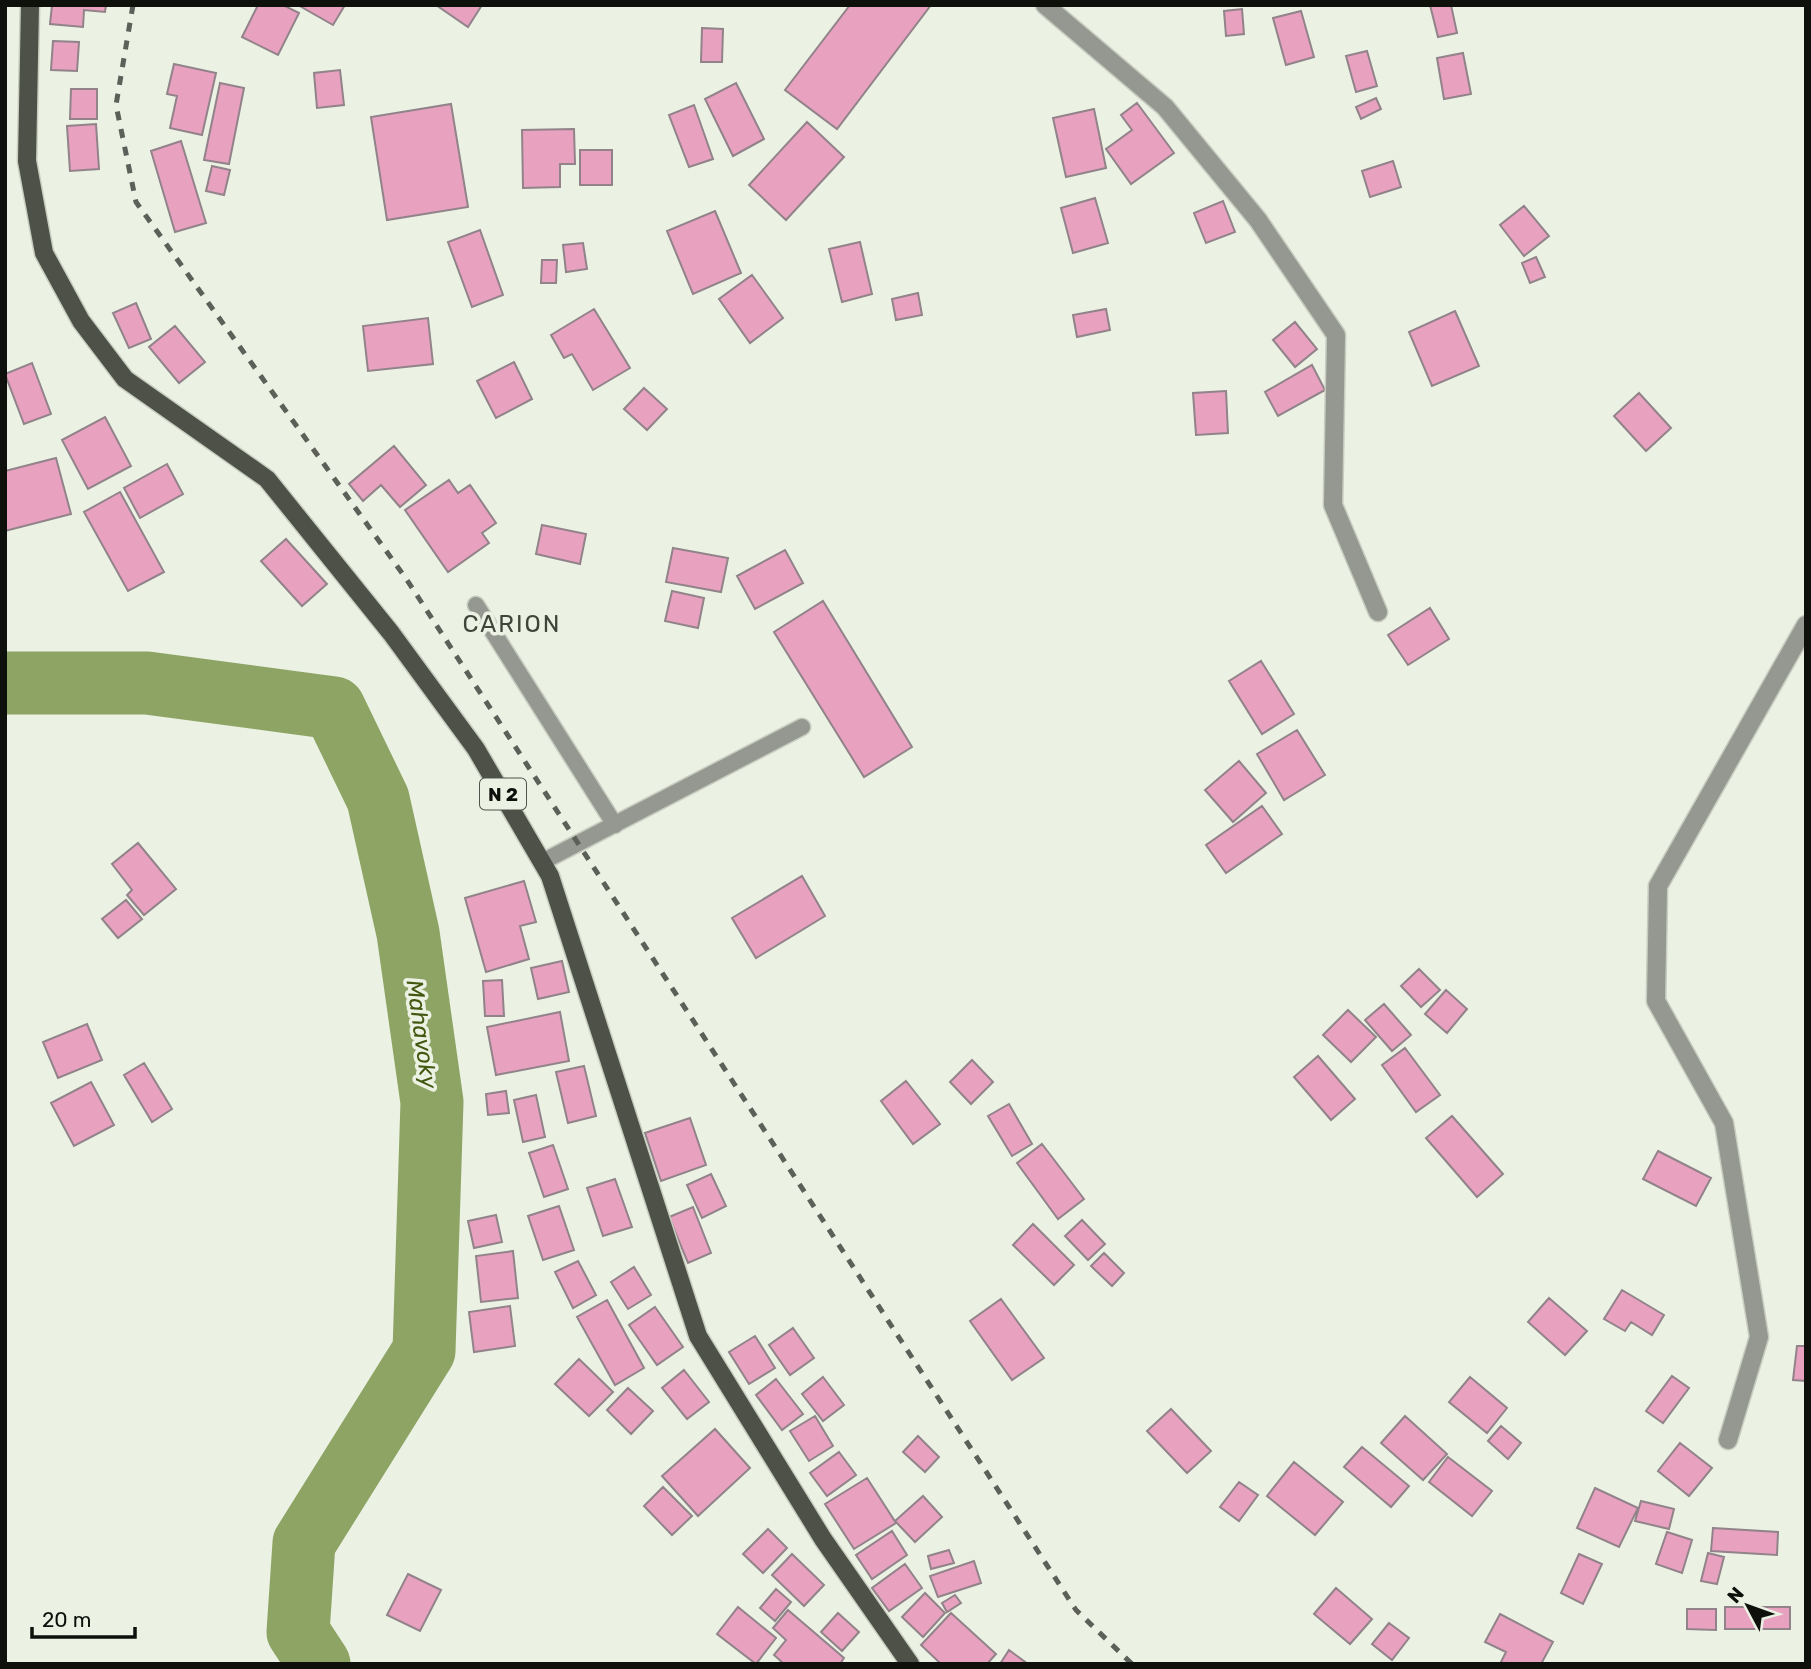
<svg xmlns="http://www.w3.org/2000/svg" width="1811" height="1669" viewBox="0 0 1811 1669" font-family="Rubik,sans-serif">
	<rect width="100%" height="100%" fill="#ebf1e3"/>
	<g fill="none" stroke-linecap="round" stroke-linejoin="round">
		<path stroke="#8da464" stroke-width="63" d="M5,683h142l187,25 44,91 30,134 24,169 -8,249 -120,192 -6,89 21,32"/>
	</g>
	<path fill="#e8a2c0" stroke="#918389" stroke-width="2" d="M52,5h54l-1,7 -21,-2 -1,17 -33,-3z
		M258,5h25l16,8 -21,42 -36,-18z
		M298,5h47l-12,20z
		M436,5h46l-14,22z
		M850,5h81l-94,124 -52,-39z
		M1430,5h21l6,28 -19,4z
		M1242,9l2,25 -18,2 -2,-25z
		M1301,11l13,46 -28,8 -13,-47z
		M702,28l21,1 -1,33h-21z
		M53,41l26,1 -2,29 -26,-1z
		M1367,51l10,35 -21,6 -10,-36z
		M1463,53l8,41 -27,5 -7,-41z
		M174,64l42,9 -14,62 -32,-7 7,-32 -10,-2z
		M340,70l4,35 -27,3 -3,-35z
		M220,83l24,5 -15,76 -25,-4z
		M736,83l28,56 -31,17 -28,-57z
		M71,89h26v30h-27z
		M1376,98l5,11 -20,10 -5,-12z
		M1137,103l37,50 -43,31 -25,-35 26,-19 -11,-15z
		M451,104l17,103 -81,13 -16,-103z
		M694,105l19,54 -24,8 -20,-52z
		M1094,109l12,59 -40,9 -13,-59z
		M807,122l37,35 -58,63 -37,-35z
		M96,124l3,45 -29,2 -3,-45z
		M574,129l1,35h-15v23l-37,1 -1,-58z
		M181,141l25,82 -31,9 -24,-81z
		M580,150h32v35h-32z
		M1393,161l8,26 -31,10 -8,-26z
		M212,166l18,4 -6,25 -18,-4z
		M1095,198l13,45 -35,10 -12,-45z
		M1223,201l12,31 -29,11 -12,-30z
		M1524,206l25,30 -25,20 -24,-31z
		M715,211l26,62 -48,21 -26,-63z
		M480,230l23,65 -31,12 -24,-65z
		M860,242l12,52 -30,8 -13,-53z
		M583,243l4,26 -21,3 -3,-27z
		M1536,257l9,20 -15,6 -8,-20z
		M542,260h15l-1,23h-15z
		M752,275l31,43 -33,25 -31,-44z
		M918,293l4,22 -26,5 -4,-21z
		M136,303l15,36 -22,9 -16,-35z
		M594,309l36,59 -37,22 -21,-36 -8,4 -13,-23z
		M1106,309l4,21 -33,7 -4,-22z
		M1455,311l24,55 -47,20 -23,-54z
		M428,318l5,46 -65,7 -5,-45z
		M1295,322l22,27 -22,18 -22,-27z
		M175,326l30,36 -26,21 -30,-36z
		M514,362l18,37 -36,19 -19,-37z
		M32,363l19,51 -27,10 -19,-50z
		M1312,365l13,25 -47,26 -13,-24z
		M644,388l23,21 -20,21 -23,-21z
		M1226,391l2,42 -32,2 -3,-42z
		M1639,393l32,35 -25,23 -32,-35z
		M105,417l26,49 -43,23 -26,-49z
		M394,446l32,39 -26,22 -19,-22 -18,16 -14,-17z
		M56,458l15,56 -66,17v-60z
		M167,464l16,30 -43,24 -16,-30z
		M449,480l9,13 12,-8 26,38 -14,10 7,10 -41,29 -43,-62z
		M120,492l44,80 -36,19 -44,-79z
		M542,525l44,9 -6,30 -44,-10z
		M286,539l41,45 -25,22 -41,-45z
		M673,548l55,10 -7,34 -55,-10z
		M785,550l18,33 -48,26 -18,-33z
		M672,591l32,7 -6,30 -33,-7z
		M823,601l89,146 -48,30 -90,-145z
		M1430,608l19,31 -41,26 -20,-30z
		M1261,661l33,53 -32,20 -33,-53z
		M1297,730l28,45 -41,25 -27,-46z
		M1239,761l27,32 -33,29 -28,-32z
		M1262,806l20,28 -56,39 -20,-28z
		M138,843l38,46 -32,26 -17,-20 5,-5 -20,-26z
		M802,876l23,40 -69,42 -24,-40z
		M524,881l12,41 -16,4 9,33 -43,13 -21,-74z
		M126,900l16,19 -24,19 -16,-19z
		M562,961l7,31 -31,7 -7,-31z
		M1419,969l21,21 -19,17 -20,-21z
		M502,980l2,36h-19l-2,-35z
		M1446,990l21,19 -20,24 -22,-19z
		M1384,1004l27,31 -19,16 -27,-31z
		M1348,1010l28,27 -25,25 -28,-27z
		M560,1012l9,49 -73,14 -9,-48z
		M87,1024l15,36 -44,18 -15,-36z
		M1405,1048l35,47 -24,17 -34,-47z
		M1318,1056l37,43 -24,21 -37,-43z
		M972,1060l21,22 -22,22 -21,-22z
		M144,1063l28,46 -20,13 -28,-47z
		M584,1066l12,50 -28,7 -12,-51z
		M906,1081l34,43 -27,20 -32,-43z
		M91,1082l23,43 -40,21 -23,-43z
		M506,1091l3,22 -21,2 -2,-21z
		M536,1095l9,42 -22,5 -9,-42z
		M1009,1104l23,40 -20,12 -24,-40z
		M1452,1116l51,58 -26,23 -51,-59z
		M690,1118l16,47 -45,16 -16,-48z
		M1042,1144l42,55 -26,20 -41,-56z
		M553,1145l15,44 -24,8 -15,-44z
		M1658,1151l53,27 -15,28 -53,-27z
		M711,1174l15,32 -24,12 -15,-33z
		M615,1179l17,48 -29,9 -16,-48z
		M559,1206l15,44 -31,10 -15,-44z
		M693,1207l18,46 -23,10 -19,-46z
		M496,1215l6,27 -28,6 -6,-27z
		M1082,1220l23,24 -17,16 -23,-24z
		M1033,1224l41,41 -20,20 -41,-40z
		M513,1251l5,47 -37,4 -5,-46z
		M1104,1253l20,20 -12,13 -21,-20z
		M578,1261l18,34 -23,13 -18,-36z
		M634,1267l17,28 -23,14 -17,-27z
		M1622,1290l42,25 -12,20 -21,-13 -6,9 -21,-12z
		M1549,1298l38,33 -22,24 -37,-33z
		M1001,1299l43,59 -32,22 -42,-59z
		M607,1300l37,68 -29,17 -38,-68z
		M510,1306l5,40 -41,6 -5,-40z
		M655,1307l28,40 -26,18 -28,-40z
		M793,1328l21,30 -24,17 -21,-30z
		M755,1336l20,32 -26,16 -20,-32z
		M1797,1346h9v35l-13,-1z
		M579,1359l34,33 -24,24 -34,-32z
		M684,1370l25,32 -22,17 -25,-31z
		M1672,1376l17,12 -26,35 -17,-12z
		M823,1377l21,28 -21,16 -21,-27z
		M1470,1377l37,31 -20,25 -38,-31z
		M776,1379l27,35 -21,16 -26,-35z
		M628,1388l25,23 -22,23 -24,-24z
		M1171,1409l40,42 -24,22 -40,-42z
		M815,1416l18,30 -24,15 -19,-30z
		M1405,1416l42,38 -24,26 -42,-37z
		M1501,1426l20,17 -13,16 -20,-18z
		M715,1429l35,39 -52,48 -36,-40z
		M918,1436l21,21 -14,15 -22,-20z
		M1680,1443l32,25 -23,28 -31,-25z
		M1362,1447l47,39 -18,21 -47,-40z
		M839,1452l17,23 -29,21 -17,-23z
		M1448,1457l44,34 -20,25 -43,-34z
		M1294,1462l49,40 -28,33 -48,-39z
		M867,1478l29,45 -42,26 -29,-45z
		M1239,1482l19,13 -19,26 -19,-14z
		M663,1487l29,29 -20,19 -28,-29z
		M1595,1488l43,20 -19,39 -42,-19z
		M923,1496l19,21 -27,25 -20,-21z
		M1641,1501l33,8 -5,20 -34,-8z
		M1713,1528l65,4 -1,23 -66,-4z
		M768,1529l19,19 -24,25 -20,-19z
		M892,1531l15,24 -35,24 -16,-24z
		M1667,1532l25,8 -10,33 -26,-9z
		M949,1550l5,13 -23,6 -3,-13z
		M1708,1553l16,4 -7,27 -16,-3z
		M792,1554l32,31 -20,21 -32,-31z
		M1579,1554l23,10 -19,40 -22,-11z
		M974,1561l7,22 -43,14 -8,-21z
		M905,1564l17,24 -33,23 -17,-23z
		M408,1574l33,16 -21,41 -33,-16z
		M1336,1588l36,31 -22,25 -36,-30z
		M776,1589l15,13 -16,19 -15,-13z
		M925,1593l20,20 -22,24 -21,-20z
		M955,1595l6,8 -14,9 -5,-9z
		M738,1607l38,31 -20,26 -39,-30z
		M1725,1607h65v22h-65z
		M1687,1609h29v21l-29,-1z
		M788,1610l56,48 -4,6h-56l-10,-9 12,-15 -13,-12z
		M838,1613l21,19 -17,19 -21,-19z
		M951,1613l45,41 -9,10h-46l-20,-19z
		M1500,1614l53,28 -12,22h-41l6,-12 -21,-10z
		M1389,1623l20,15 -17,22 -20,-16z
		M1009,1650l19,14h-28z"/>
	<g fill="none" stroke-linecap="round" stroke-linejoin="round">
		<defs>
			<path id="service" d="M476,605l139,220
				M542,862l260,-135"/>
			<path id="minor" d="M1045,5l120,102 93,113 78,115 -3,170 45,107
				M1728,1440l31,-103 -35,-214 -68,-122 2,-115 148,-261"/>
			<path id="primary" d="M30,5l-3,156 17,92 37,68 44,58 142,100 124,154 85,116 74,127 148,460 125,203 87,125"/>
		</defs>
		<use href="#service" stroke="#c8cdc0" stroke-width="19"/>
		<use href="#minor" stroke="#c8cdc0" stroke-width="21"/>
		<use href="#primary" stroke="#c8cdc0" stroke-width="21"/>
		<use href="#service" stroke="#959791" stroke-width="16"/>
		<use href="#minor" stroke="#959791" stroke-width="18"/>
		<use href="#primary" stroke="#4d5147" stroke-width="18"/>
		<path stroke="#5d6058" stroke-width="5" stroke-dasharray="9 9" stroke-linecap="butt" d="M133,5l-17,100 20,97 271,378 669,1030 56,54"/>
	</g>
	<g text-anchor="middle" dominant-baseline="central" stroke-width="7" stroke-linejoin="round" paint-order="stroke">
		<rect fill="#ebf1e3" stroke="#50544c" stroke-width="2" x="480" y="778.5" width="46" height="31" rx="5"/>
		<g font-size="19" font-weight="bold" fill="#0e100b">
			<text x="503" y="794">N 2</text>
		</g>
		<g font-size="23" font-style="italic" fill="#42570f" stroke="#ebf1e3">
			<text transform="translate(422 1034) rotate(82)">Mahavoky</text>
		</g>
		<g font-size="24" letter-spacing="2" fill="#404439" stroke="#ebf1e3">
			<text x="512" y="624">CARION</text>
		</g>
	</g>
	<rect width="1811" height="1669" fill="none" stroke="#0e100b" stroke-width="14"/>
	<g transform="translate(1748 1606) rotate(311)" stroke="#ebf1e3" stroke-width="5" paint-order="stroke">
	<path d="M0-5L12 26L0 18L-12 26Z" fill="#0e100b"/>
	<text y="-10" font-size="19" font-weight="bold" text-anchor="middle" fill="#0e100b">N</text>
	</g>
	<path d="M32 1627v10h103v-10" fill="none" stroke="#0e100b" stroke-width="3.5"/>
	<text x="42" y="1627" font-size="21" fill="#0e100b" stroke="#ebf1e3" stroke-width="5" paint-order="stroke">20 m</text>
</svg>
